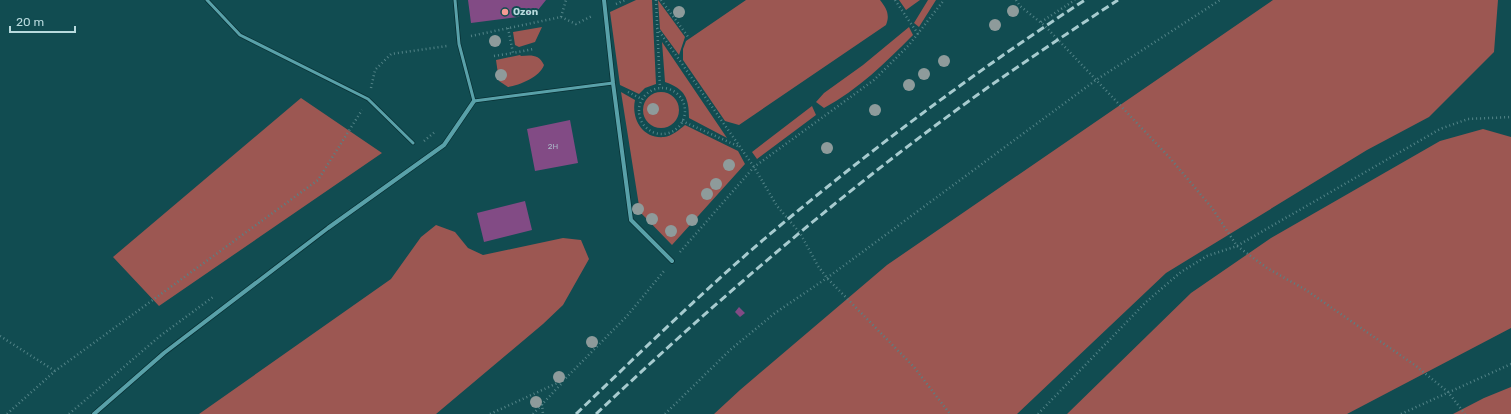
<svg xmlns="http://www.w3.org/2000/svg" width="1511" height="414" viewBox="0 0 1511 414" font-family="Rubik,sans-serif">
	<rect width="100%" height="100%" fill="#114c51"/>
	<path fill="#9c5752" d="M636,0h16l4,84 -11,4 -6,6 -19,-9 -10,-73z
		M658,0l27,37 -6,18 -19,-26z
		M746,0h134c7,9 10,15 6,25l-147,100 -14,-4 -42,-61v-11l3,-8z
		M899,0h21l-14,10z
		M928,0h8l-17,27 -5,-4z
		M1273,0h225l-4,52 -65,65 -62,33 -201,123 -149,141h-303l26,-24 147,-125z
		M542,27l-7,15 -16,5 -4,-2 -2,-13z
		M909,27l4,8c-27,27 -55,55 -89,73l-8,-6 8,-9 39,-28z
		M662,42l65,96 -38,-20c0,-20 -4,-29 -24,-36z
		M520,55l1,1c10,-1 18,-2 23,9 -4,12 -24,20 -36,22l-9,-6 -3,-21z
		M643 110a18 18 0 1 1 36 0a18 18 0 1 1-36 0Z
		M621,92l14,8c-4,18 7,39 29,37 8,-1 15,-7 21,-12l53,26 7,13 -73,81 -32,-33z
		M301,98l81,55 -223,153 -46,-49z
		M812,106l4,9 -59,44 -5,-7z
		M1483,129l28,8v191l-164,86h-280l124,-121 80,-55 169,-97z
		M436,225l19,7 13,16 15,7 80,-17 18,2 8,19 -26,46 -20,19 -107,90h-237l192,-135 30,-42z
		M1511,387v27h-58l31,-16z"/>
	<path fill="#824b85" d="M468,0h78l-12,15 -63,8z
		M570,120l8,43 -43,8 -8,-42z
		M525,201l7,29 -48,12 -7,-29z
		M739,307l6,6 -5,4 -5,-5z"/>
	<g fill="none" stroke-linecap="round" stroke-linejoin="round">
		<defs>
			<path id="service" d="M207,0l33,35 128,64 45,44
				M455,0l4,44 15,57 139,-18"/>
			<path id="minor" d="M604,0l9,83 18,137 41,41
				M94,414l70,-61 164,-125 116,-83 30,-44"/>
		</defs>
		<use href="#service" stroke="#072f33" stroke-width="4.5"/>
		<use href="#minor" stroke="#072f33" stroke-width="5.5"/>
		<path stroke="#538488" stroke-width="2.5" stroke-dasharray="1 3" stroke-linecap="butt" d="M656,0l4,88
			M661,0l28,38
			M895,0l23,34
			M1016,0l4,6 25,20 125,132 42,50 25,38 30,22 39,22 110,76 32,26 17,22
			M616,4l9,-4
			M561,17l15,7 16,-8
			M1041,22l34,-22
			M508,28l5,25 21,-4
			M657,28l97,139 23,39 23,27 18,33 9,12 87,89 36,47
			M471,36l90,-19 5,-17
			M494,56l19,-3
			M371,88l4,-18 16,-16 56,-8
			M639 111a23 23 0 1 1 46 0a23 23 0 1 1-46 0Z
			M628,92l14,7
			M682,121l58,26
			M424,141l12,-10
			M680,252l74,-85 120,-87 35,-35 35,-45
			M0,336l55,35
			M542,404l1,10
			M7,414l48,-43 263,-191 44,-70
			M69,414l91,-78 53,-39
			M490,414l74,-34 63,-64 37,-45
			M533,414l30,-32
			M665,414l65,-64 45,-37 52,-35 269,-198 124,-80
			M1038,414l108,-112 35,-30 26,-16 30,-10 203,-117 28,-10 43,-2
			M1401,414l110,-50"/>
		<use href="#service" stroke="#59a1a9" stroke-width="3"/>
		<use href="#minor" stroke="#59a1a9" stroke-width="4"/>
		<path stroke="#a7cbcf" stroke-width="3" stroke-dasharray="8 4" stroke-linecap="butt" d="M576,414c69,-66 138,-134 212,-195 94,-78 194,-152 297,-219
			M596,414c123,-116 253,-228 391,-326 43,-30 87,-59 131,-88"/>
	</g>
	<g fill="#8e9b9b">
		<circle cx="1013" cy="11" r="6"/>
		<circle cx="679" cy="12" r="6"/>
		<circle cx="995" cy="25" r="6"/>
		<circle cx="495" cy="41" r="6"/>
		<circle cx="944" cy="61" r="6"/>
		<circle cx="924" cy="74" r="6"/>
		<circle cx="501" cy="75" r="6"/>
		<circle cx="909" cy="85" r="6"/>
		<circle cx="653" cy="109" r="6"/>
		<circle cx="875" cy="110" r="6"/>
		<circle cx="827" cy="148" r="6"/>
		<circle cx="729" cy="165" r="6"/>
		<circle cx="716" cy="184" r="6"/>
		<circle cx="707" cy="194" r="6"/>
		<circle cx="638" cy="209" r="6"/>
		<circle cx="652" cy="219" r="6"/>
		<circle cx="692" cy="220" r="6"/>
		<circle cx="671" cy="231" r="6"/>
		<circle cx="592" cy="342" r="6"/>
		<circle cx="559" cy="377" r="6"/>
		<circle cx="536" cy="402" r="6"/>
	</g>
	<circle fill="#f59c94" stroke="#114c51" stroke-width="1.5" cx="505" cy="12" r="4"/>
	<g text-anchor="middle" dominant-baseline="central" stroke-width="4" stroke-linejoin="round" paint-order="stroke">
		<g font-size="8" fill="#aab6c7">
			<text x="553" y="146">2Н</text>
		</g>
		<g font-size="10" font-weight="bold" fill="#b8dadd" stroke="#114c51" text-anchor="start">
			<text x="513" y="12">Ozon</text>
		</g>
	</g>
	<path d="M10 26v6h65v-6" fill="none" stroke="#b8dadd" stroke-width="2"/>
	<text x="16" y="26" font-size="12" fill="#b8dadd" stroke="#114c51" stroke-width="3" paint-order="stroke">20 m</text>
</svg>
